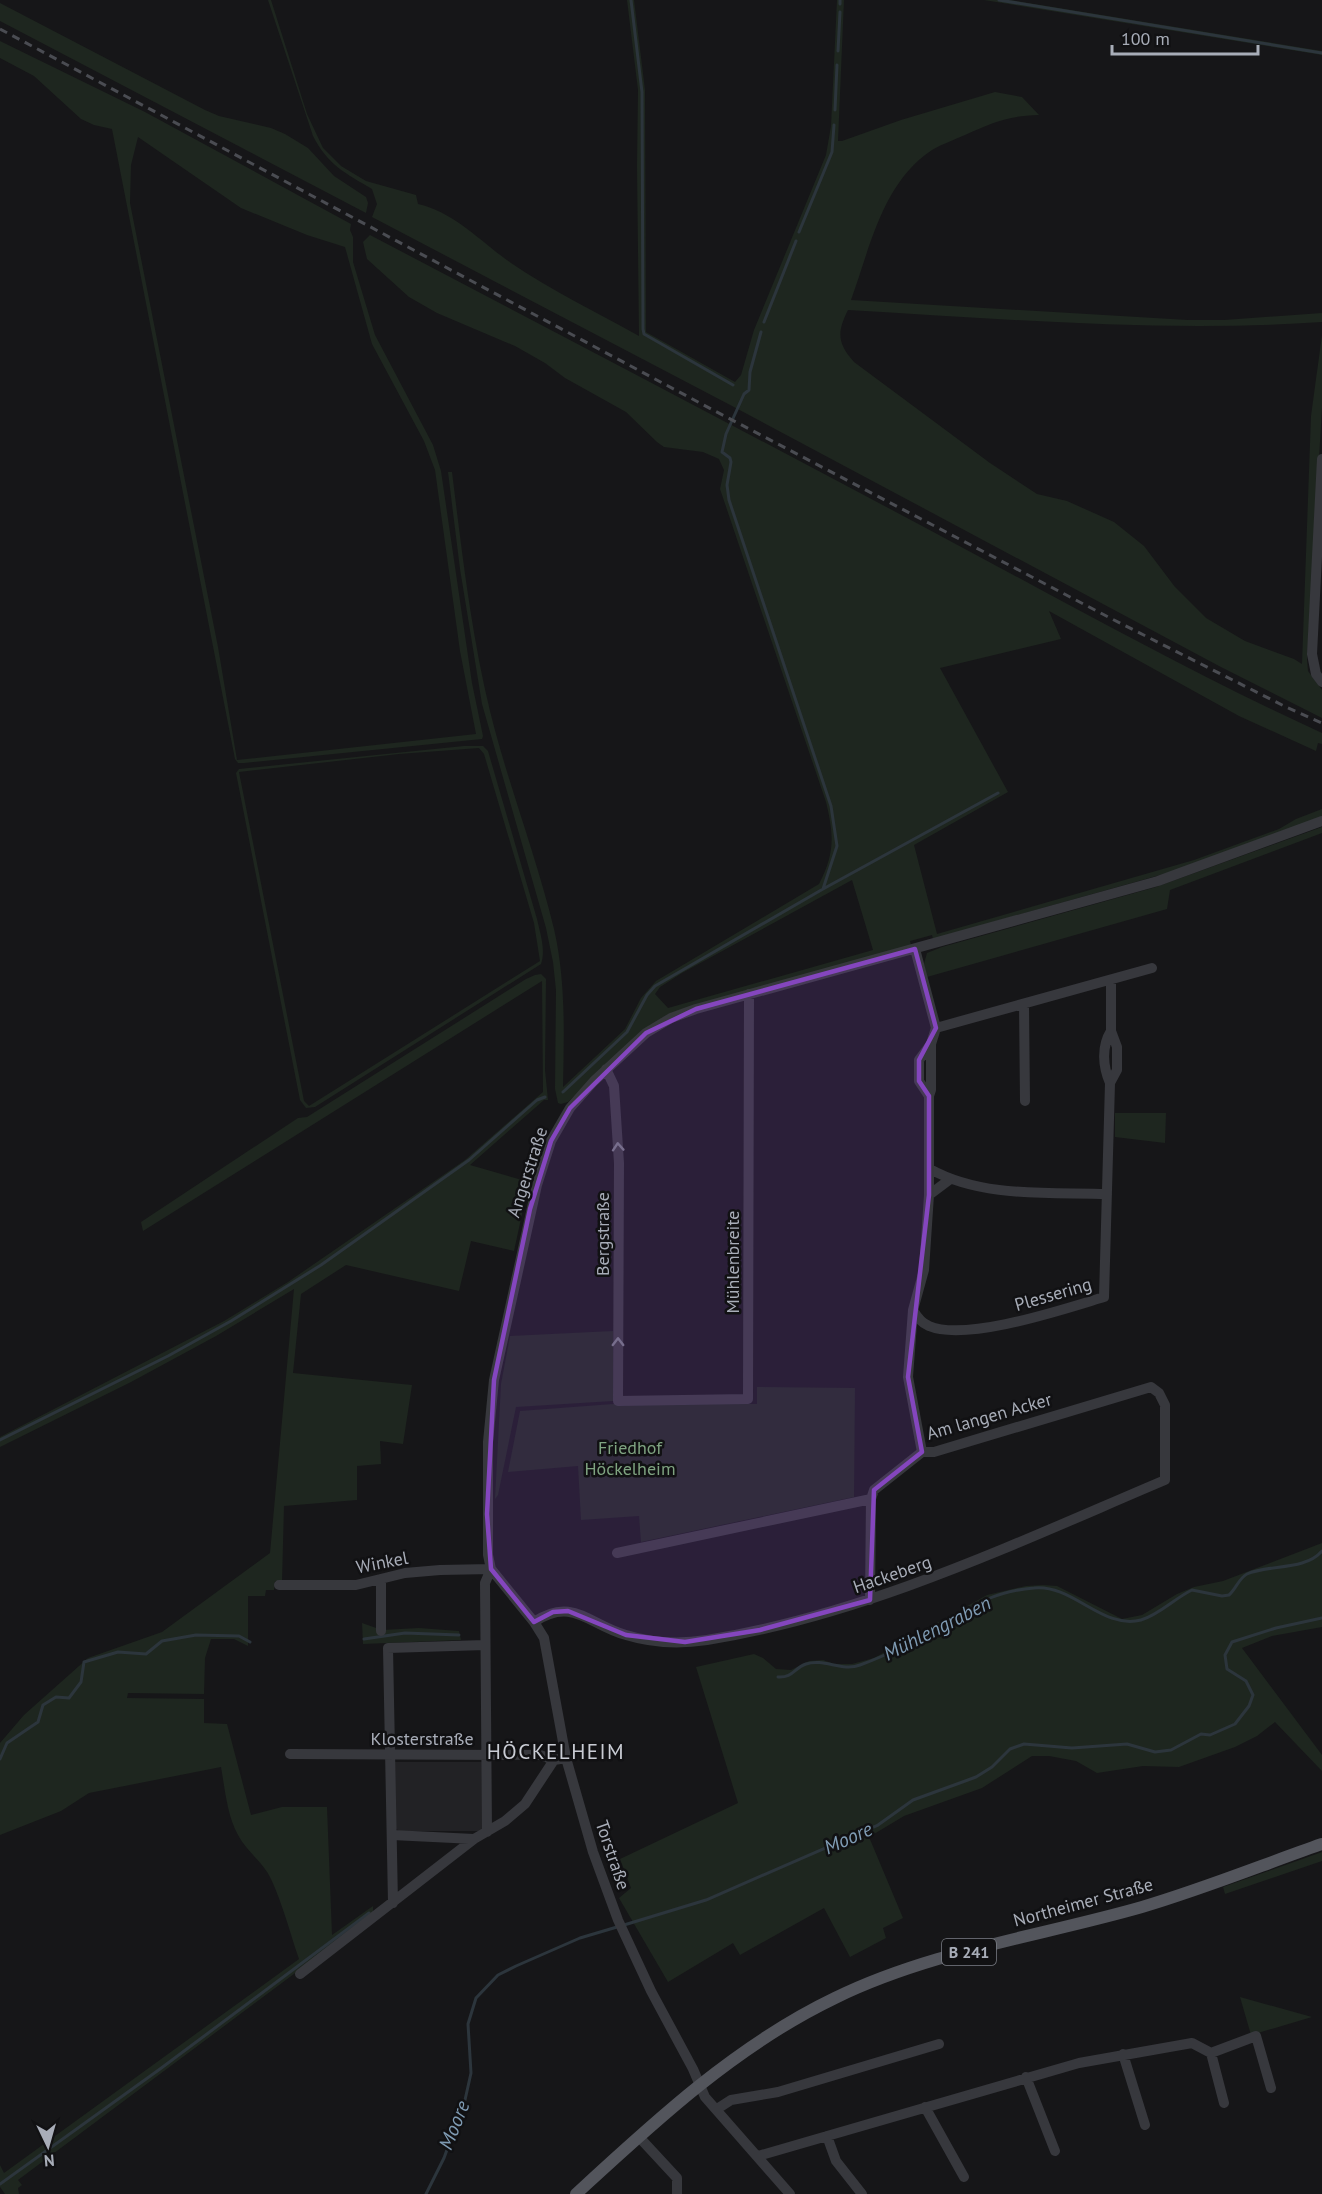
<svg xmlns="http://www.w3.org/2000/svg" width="1322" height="2194" viewBox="0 0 1322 2194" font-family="'PT Sans',sans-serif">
	<rect width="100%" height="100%" fill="#161618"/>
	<path fill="#222225" d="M395,1762h88v69h-84l-4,-3z"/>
	<path fill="#1e261f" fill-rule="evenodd" d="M268,0h3l36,114 16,34 18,18 25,15 50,14 2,9c36,8 63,38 93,59 40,27 85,49 128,73l-2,-170 1,-76 -11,-90h7l11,90 1,242 89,50 6,-7 13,-45 72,-175 5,-29 6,-126h7l-6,141h4l59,-21 94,-28 27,5 17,18c-32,1 -45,7 -74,20 -11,5 -23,9 -33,15 -50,33 -62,98 -81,150l337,20h36l98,-7v9c-158,11 -316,-3 -474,-12 -11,22 -11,33 6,52l136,101 47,31 30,7 47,21 30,24 31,41 31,31 39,23 49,18 8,5 9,-248 11,-81v73l-15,252 1,11 14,19v28l-103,-52 -485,-259 -362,-190 5,-13 -5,-15c-27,-16 -44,-24 -59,-53z
		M984,0h26l312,51v4z
		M0,3l205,107 14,6 52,12 14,6 23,14 26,28 32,21 2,6 -2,10 -366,-192z
		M0,41l145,71 206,112 -1,6 3,7v25l22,73 58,110 8,26 31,212 11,53 -1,3 -238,24h-6l-3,-4 -123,-630 -18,-4 -13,-6 -47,-43 -34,-18zM138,137l103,71 66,27 38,12 27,97 52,97 11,29 25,181 16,83 -239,26 -19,-113 -88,-444 1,-38z
		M370,235c185,97 370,194 554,292 132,70 262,144 398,206v11l-4,-1 -2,8 -77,-35 -190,-105 12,28 -121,29 68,124 -94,53 23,89 257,-74 85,-31 17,-10 26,-10v8l-137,51 -252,71 -1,-4 -22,6 1,4 -240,68 -30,18 -73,71 -7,2 -3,-1 -3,-14 1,-99 -3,-28 -7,-34 -64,-224 -22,-135 -12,-97h4c10,80 19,161 38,239 18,73 46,144 64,218 12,52 10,106 9,158l62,-58 16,-31 15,-17 163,-97c16,-31 15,-49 7,-82l-106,-313 4,-19 -5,-11 -16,-7 -39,-5 -7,-5 -31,-30 -61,-34 -20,-15 -30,-17 -78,-33 -28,-16 -42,-38 -4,-17zM852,880l21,70 -205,58 -13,-14 5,-7 22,-14z
		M464,746h19l5,5 49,168c3,14 9,31 4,45l-226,143 -9,1 -6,-8 -64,-327 3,-4zM479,748l5,6 50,169 6,38 -231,145 -5,-5 -65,-329 160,-18z
		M1322,827v6l-152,57 -3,19 -240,68 -3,-13 3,-11 15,-6 214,-60z
		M541,974l5,5 -1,91 3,30h-4l-74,65 59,17 -15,69 -43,-10 -12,50 -113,-26 -45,29 -8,79 119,12 -9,59 -23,-3 1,23 -24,2v34l-73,6 -2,76 -7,-1 -1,9h-8l-1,6h-17v50l-14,-7h-23l-6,19 -1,36 -76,-1 -1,5 77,1v24l23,1 24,91 31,-8h45l5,128 41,-29v9l-355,265 4,5 -4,3 1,6h-14l-5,-7v-22l4,8 295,-214c-9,-26 -16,-54 -28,-80 -8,-17 -24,-27 -33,-44 -11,-20 -13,-46 -17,-68l-132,26 -28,18 -61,24v-92l24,-28 64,-57 74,-26 108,-79 24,-264 -78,47 -85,46 -131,65v-10l224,-116 64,-39 177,-122 78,-68 -1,-111 -399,250 -2,-9 157,-104 9,-1 219,-138 9,-4z
		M1115,1113h51l-1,30 -50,-6z
		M613,1331v70l-97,6 -18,88 -3,4 6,-115 9,-48z
		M757,1387l98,1 -1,109 -213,45 -2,-26 -58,4 -3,-54 -70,6 12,-61 93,-7h144z
		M1322,1543v84l-50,9 -30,12 80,107v16l-47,-49 -18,14 -22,11 -56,20 -36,-1 -46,7 -21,-12 -27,-5h-17l-50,32 -78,28 -35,21 34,81 -20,10 3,10 -36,19 -26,-49 -84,47 -7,-12 -65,39 -49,-84 12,-10 -11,-29 118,-56 -42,-136 58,-13 9,4 13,11 15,1 18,-9 14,-1 11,4h18l22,-6 113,-63 39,-9 17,-1 14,1 65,33 20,-4 35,-21 17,-7 29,-6z
		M362,1623l20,7 37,-2 40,3 2,9 -98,4z
		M1322,1852v9l-97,33 -2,-7z
		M1240,1997l72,20 -61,18z"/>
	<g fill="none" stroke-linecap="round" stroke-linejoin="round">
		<path stroke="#2c353c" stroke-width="3" d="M631,0l11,92 1,237 1,5 89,51
			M999,0l323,53
			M840,4v-4
			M838,51l2,-39
			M835,110l2,-45
			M799,232l33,-80 2,-27
			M764,322l32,-81
			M761,332l-11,40 -1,18 -5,4 -18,40 -4,18 8,6 1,4 -4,23 2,15 102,306 6,40 -14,43
			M563,1092l64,-60 20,-37 8,-9 168,-97 175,-96
			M0,1440l168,-84 63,-35 90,-56 148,-105 68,-60 8,-3
			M364,1639l41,-6 54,2
			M778,1677c15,1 16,-9 28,-13 18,-6 36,8 54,1 34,-12 66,-31 98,-49 9,-5 18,-12 27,-16 14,-6 34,-11 49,-12 39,-4 68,42 107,32 18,-5 34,-22 51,-30l30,6 7,-1c7,-6 10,-17 18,-21 22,-10 58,-3 75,-23
			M0,1759l7,-16 31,-21 5,-17 13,-8 13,1 12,-16 3,-20 34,-10 28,2 16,-13 34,-6 43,1 11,6
			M624,1925l82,-25 172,-75 35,-25 63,-23 16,-10 18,-18 14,-5 48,4 55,-4 28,8 16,-2 30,-16 9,1 25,-11 14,-18 4,-11 -7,-14 -19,-12 -2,-14 7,-13 44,-14 46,-10
			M0,2184l160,-115 209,-156
			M426,2194l18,-36 21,-58 6,-27 -3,-49 8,-26 22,-23 18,-9 64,-28 37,-11"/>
		<path stroke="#37383d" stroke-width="10" d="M1322,459l-10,195 4,20 6,8
			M915,949l21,79 -5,16 -12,16v21l10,15v99l-5,75 -11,40 -5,67 14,75
			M1024,1004l1,97
			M936,1028l216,-60
			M606,1069l8,17 5,77 -1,238 130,-2 1,-405
			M1110,1083c-7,-16 -9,-36 1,-52
			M929,1096l2,-6v-46
			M930,1169c52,29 118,23 177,25
			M929,1195l20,-15
			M913,1310c4,7 8,13 16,16 37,16 135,-17 175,-29l6,-214 7,-13v-23l-6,-16v-51
			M617,1553l254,-54
			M279,1585h77l49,-12 35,-3 51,-1 -6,14 2,249
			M534,1622c39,-26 55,3 92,13 26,8 55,9 81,5 161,-26 309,-97 458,-160v-75l-6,-12 -8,-6 -217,65h-12l-48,38 -3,9 -1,101
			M381,1631v-52
			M290,1754l250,1 14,5
			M392,1835l82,4
			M393,1903l-5,-255 97,-3
			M300,1974l174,-135 31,-18 20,-17 29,-44 12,-2
			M1211,2053l13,50
			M1123,2054l22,71
			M1026,2077l29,74
			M925,2107l39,70
			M717,2109l14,-9 47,-8 161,-48
			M827,2136l9,25 26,33
			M639,2137l38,41v16
			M758,2156l321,-93 113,-20 19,10 45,-17 15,52
			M790,2194l-85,-97 -12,-28 -42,-78 -33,-71 -25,-68 -27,-94 -22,-120 -10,-16 -43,-53 -3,-14v-113l6,-62 43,-195 14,-44 19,-33 24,-27 52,-48 25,-15 25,-9 462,-128 164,-60"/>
		<path stroke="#53555c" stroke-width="12" d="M576,2194c79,-73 161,-149 259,-196 96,-47 206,-62 307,-91 61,-18 120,-42 180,-63"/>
		<path stroke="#4a4c52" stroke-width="3" stroke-dasharray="8 6" stroke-linecap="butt" d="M0,29l713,381 401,210 172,87 36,16"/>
	</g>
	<defs><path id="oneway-chevron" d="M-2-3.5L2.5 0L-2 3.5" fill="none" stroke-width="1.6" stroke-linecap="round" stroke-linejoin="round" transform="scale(1.5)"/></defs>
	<g stroke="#757881">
		<use href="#oneway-chevron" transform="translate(618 1147) rotate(-94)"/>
		<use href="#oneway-chevron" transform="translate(618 1342) rotate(-90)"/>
	</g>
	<path fill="#8446be" fill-opacity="0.2" stroke="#8446be" stroke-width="4.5" stroke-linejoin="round" d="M915,949l21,79 -17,32v21l10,15v99l-21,182 14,75 -48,38 -4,110 -110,30 -75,12 -59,-7 -58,-24 -15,1 -19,10 -43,-53 -4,-55 7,-134 36,-171 21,-68 19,-33 76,-75 50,-24z"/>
	<g text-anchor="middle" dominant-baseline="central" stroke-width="5" stroke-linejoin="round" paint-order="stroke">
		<rect fill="#111113" stroke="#7b7e86" stroke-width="1.5" x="942" y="1939" width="54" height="26" rx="4.5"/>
		<g font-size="16" font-weight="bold" fill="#a8adb8">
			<text x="969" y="1952">B 241</text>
		</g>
		<g font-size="18" fill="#a8adb8" stroke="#111113">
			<text transform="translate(527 1172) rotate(-72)">Angerstraße</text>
			<text transform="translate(602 1234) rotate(-90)">Bergstraße</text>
			<text transform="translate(732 1262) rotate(-90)">Mühlenbreite</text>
			<text transform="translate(1053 1294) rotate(-16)">Plessering</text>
			<text transform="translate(989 1416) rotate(-16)">Am langen Acker</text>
			<text transform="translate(382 1562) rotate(-11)">Winkel</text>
			<text transform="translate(892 1574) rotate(-19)">Hackeberg</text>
			<text x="422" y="1738">Klosterstraße</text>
			<text transform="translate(613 1855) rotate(71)">Torstraße</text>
			<text transform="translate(1083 1902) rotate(-15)">Northeimer Straße</text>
		</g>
		<g font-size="18" fill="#7fa381" stroke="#111113">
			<text x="630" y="1447">Friedhof<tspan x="630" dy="21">Höckelheim</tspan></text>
		</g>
		<g font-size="20" font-style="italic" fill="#7f9bb3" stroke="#111113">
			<text transform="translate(937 1628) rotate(-27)">Mühlengraben</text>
			<text transform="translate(848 1838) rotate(-24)">Moore</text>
			<text transform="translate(454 2125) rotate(-68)">Moore</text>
		</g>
		<g font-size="21" letter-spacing="1.5" fill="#c9ccd4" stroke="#111113">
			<text x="556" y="1751">HÖCKELHEIM</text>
		</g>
	</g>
	<g transform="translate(48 2146) rotate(175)" stroke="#111113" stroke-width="4.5" paint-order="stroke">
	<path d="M0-4.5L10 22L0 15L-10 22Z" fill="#a8adb8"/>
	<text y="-9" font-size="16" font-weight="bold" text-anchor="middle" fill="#a8adb8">N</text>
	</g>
	<path d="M1112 45v9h146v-9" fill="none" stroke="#a8adb8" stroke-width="3"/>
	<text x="1121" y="45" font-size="18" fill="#a8adb8" stroke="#111113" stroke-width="4.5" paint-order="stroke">100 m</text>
</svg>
